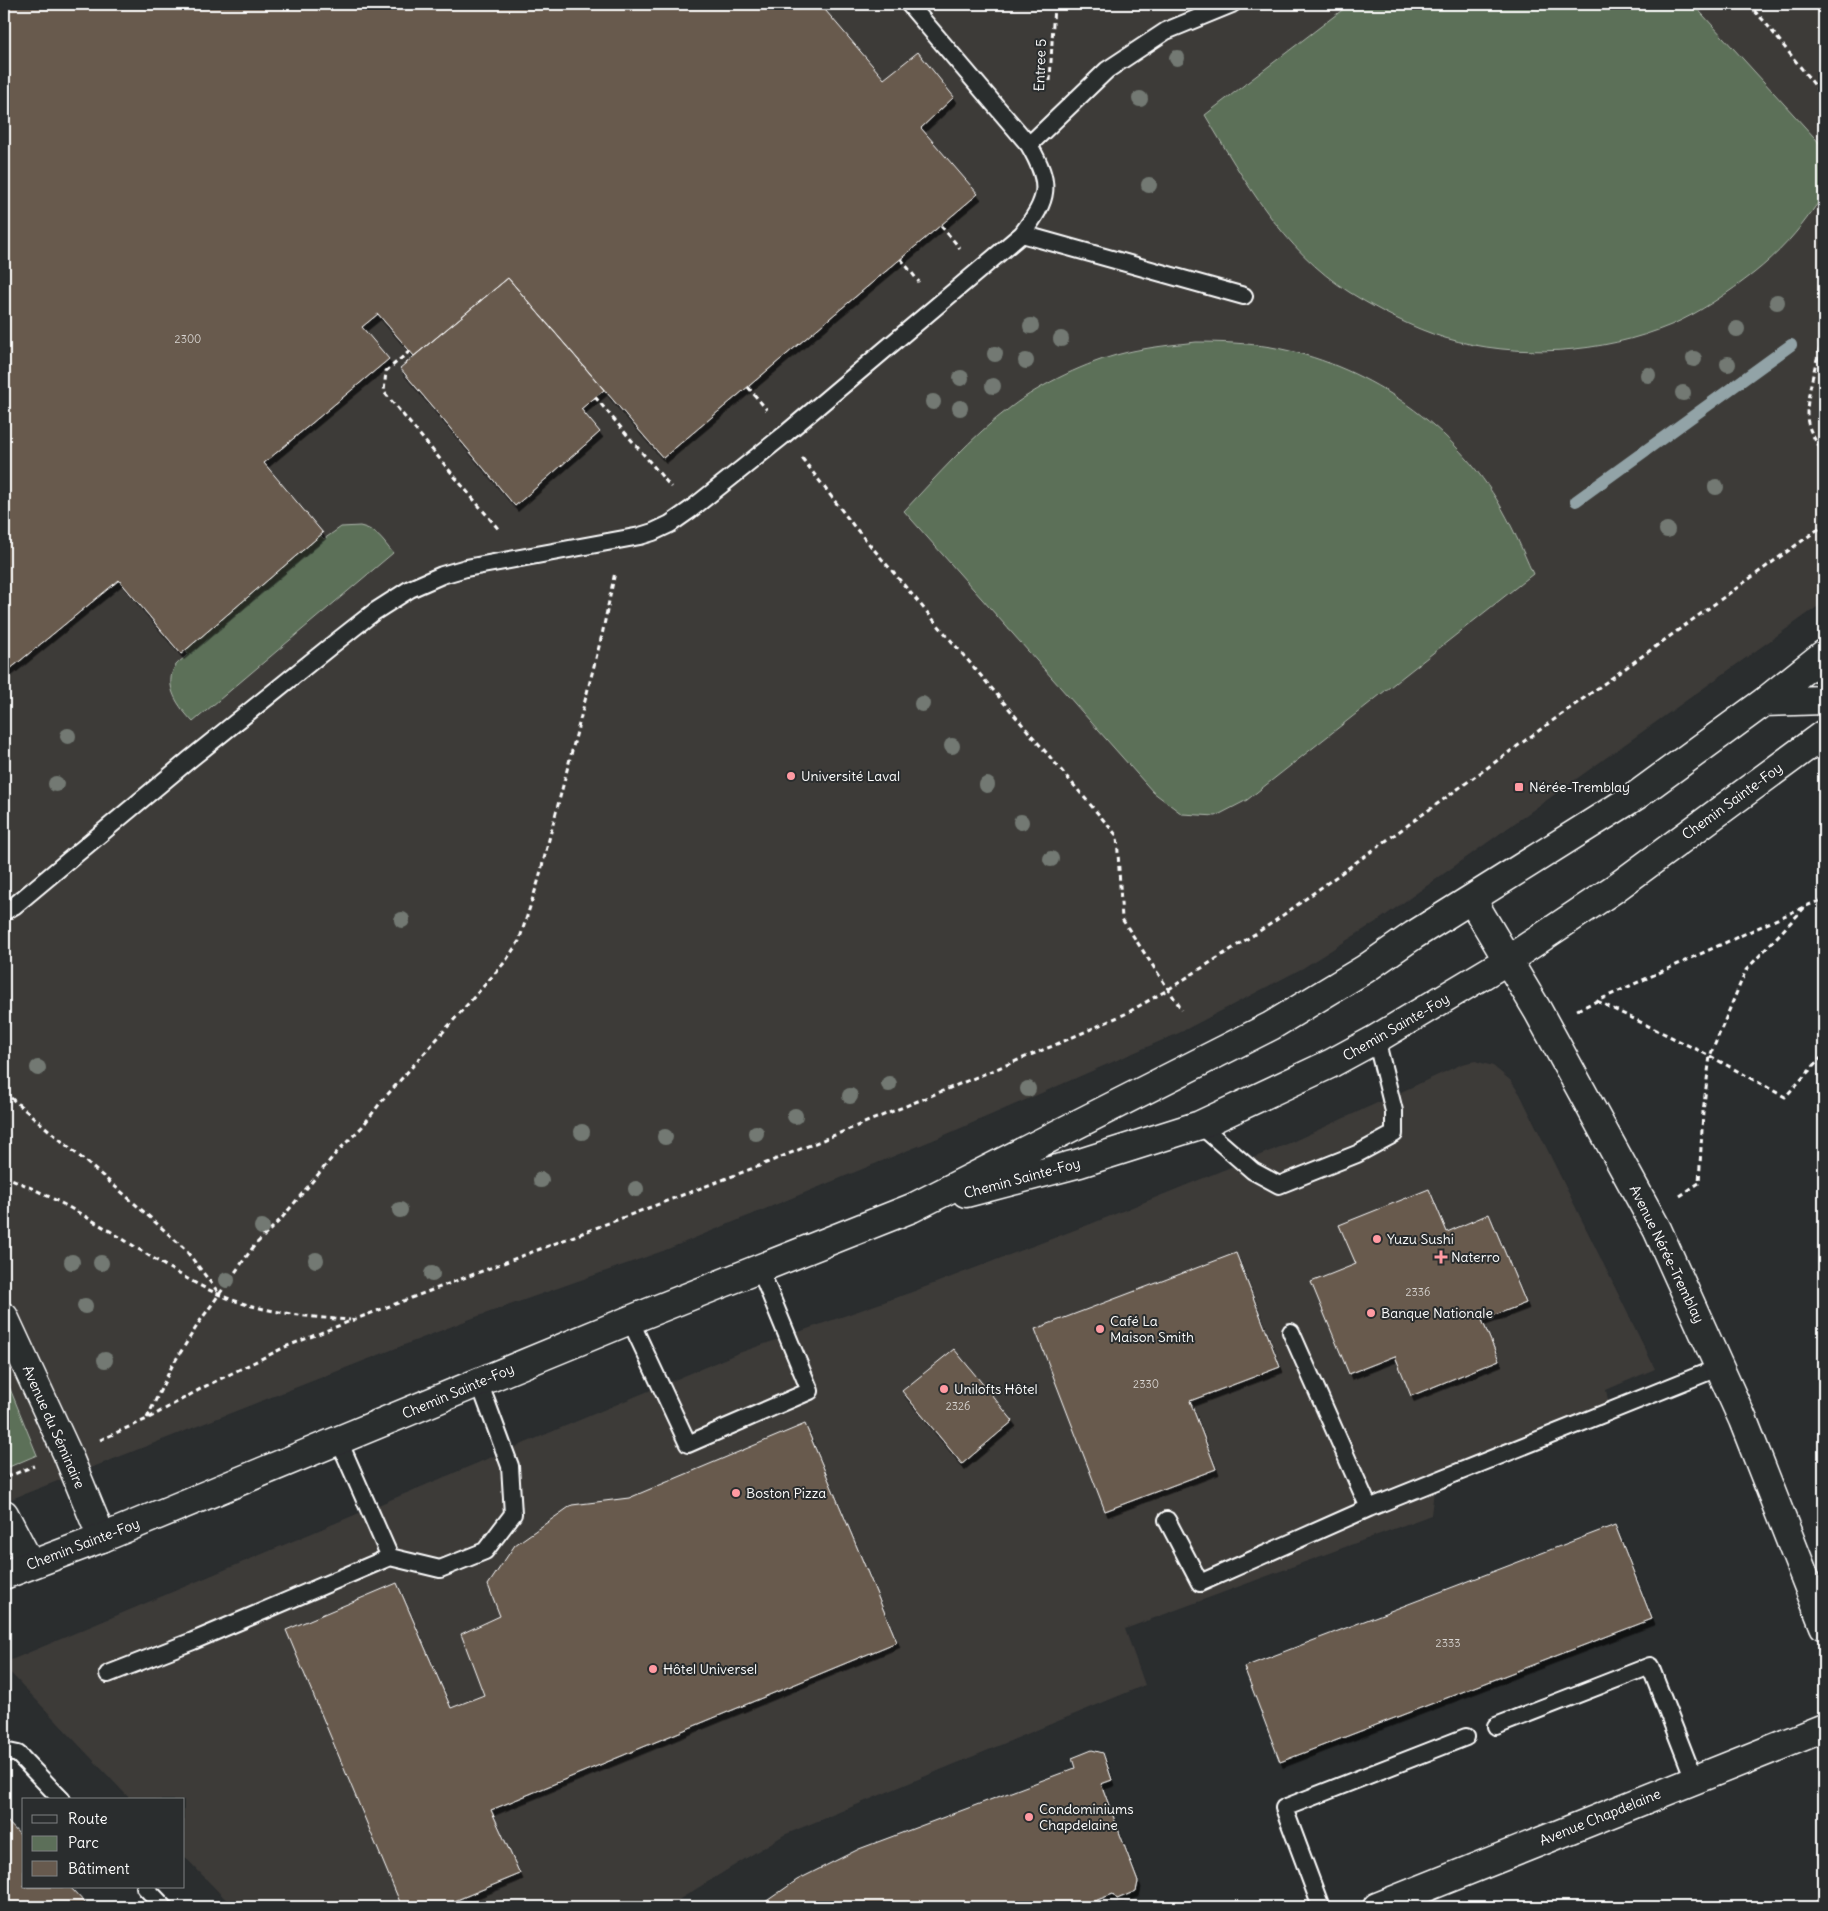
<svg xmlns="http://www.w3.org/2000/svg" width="1828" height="1911" viewBox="0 0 1828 1911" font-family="Delius,sans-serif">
	<defs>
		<filter id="shadow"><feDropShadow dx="3" dy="5.5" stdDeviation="0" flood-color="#0009"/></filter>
	</defs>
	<rect width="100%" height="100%" fill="#2a2d2e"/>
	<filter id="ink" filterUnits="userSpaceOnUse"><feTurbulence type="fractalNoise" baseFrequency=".02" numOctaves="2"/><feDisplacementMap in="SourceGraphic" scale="10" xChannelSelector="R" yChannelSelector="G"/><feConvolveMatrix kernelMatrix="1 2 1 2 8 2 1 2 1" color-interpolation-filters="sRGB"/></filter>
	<g filter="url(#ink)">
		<path fill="#3c3a38" d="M4,4h1820v598l-445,318 -76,48 -124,65 -241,105 -275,113 -190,67 -469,184z
			M1475,1061l18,5 17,14 10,14 135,275 -49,21 6,29 -178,72 -3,24 -306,114 20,56 -361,150 -117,72h-434l-49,-51v-56h-53l-127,-134v-3l732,-309 176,-62 181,-69 199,-81 170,-78z"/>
		<path fill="#5c6f59" stroke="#aeb7ac" d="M1350,4h343l131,144c0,13 3,33 0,45 -1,5 -6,10 -9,14 -17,25 -37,47 -61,66 -26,20 -53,39 -83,52 -69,29 -154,34 -226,13 -33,-10 -67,-28 -96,-46 -66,-42 -105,-112 -144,-177z
			M1196,342c25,0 50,1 75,5 91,16 178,74 226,153 14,23 25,49 36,74l-286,226 -31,16 -34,-2 -29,-22 -249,-281c34,-36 67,-74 107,-104 30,-23 76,-45 113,-54 24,-6 48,-8 72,-11z
			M360,526c16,3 23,15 33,27l-200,169c-14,-15 -31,-36 -17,-57 3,-4 9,-7 12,-11l-3,-4 135,-115 4,4 17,-12z
			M4,1374l33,81 -28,12 -5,-10z"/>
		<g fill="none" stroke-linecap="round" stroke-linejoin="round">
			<path stroke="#92a3a7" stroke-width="12" d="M1576,501l215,-156"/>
		</g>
		<path fill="#675a4e" stroke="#fff" filter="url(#shadow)" d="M4,4h816l64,75 34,-27 36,45 -33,31 57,66 -315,264 -155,-180 -94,78 -36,-42 -16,13 27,32 -125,104 59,70 -142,121 -62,-74 -115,94z
			M508,278l96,112 -23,19 19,23 -85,74 -115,-138z
			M1429,1189l18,43 42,-18 37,89 -44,17 17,40 -88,36 -16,-40 -46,18 -38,-92 45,-18 -17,-39z
			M1236,1253l44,114 -90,34 26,68 -111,42 -70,-182z
			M954,1349l59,72 -51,43 -60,-73z
			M805,1424l92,218 -406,168 29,64 -80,33h-38l-116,-277 111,-47 54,125 33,-13 -23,-61 39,-18 -12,-31 27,-40 57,-40 57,-7z
			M1615,1525l37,94 -372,143 -36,-95z
			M1092,1750l11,3 9,27 -11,4 37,98 -2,9 -19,8 -4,-5 -34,13h-321l39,-27 62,-31 216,-81 -3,-10z
			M4,1818l20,21v48h46l19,20h-85z
			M1824,1894v13h-13z"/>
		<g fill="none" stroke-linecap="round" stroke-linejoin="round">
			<defs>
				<path id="lane" d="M909,4l120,141
					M1022,234l222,62
					M4,912l10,-6 175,-146 143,-115 42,-33 36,-23 32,-14 24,-7 174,-32 13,-4 17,-8 20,-14 94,-75 238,-201c27,-36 30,-49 7,-89l78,-75 59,-39 66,-27
					M1200,1125l53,46 26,14 78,-31 37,-20v-23l-18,-72
					M630,1320l58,124 122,-53 -51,-124
					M1291,1332l78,176
					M339,1441l51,116
					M1167,1520l33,63 169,-75 351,-141
					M108,1674l85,-33 197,-84 50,12 45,-18 28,-37 -3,-48 -31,-84
					M1496,1726l154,-60 44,113
					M4,1751l14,3 44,46
					M145,1887l19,20
					M1321,1907l-37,-99 182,-71"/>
				<path id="street" d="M4,1317l63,136 35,85
					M4,1514l26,50
					M1377,1907l447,-179"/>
				<path id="secondary" d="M1764,702l60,-2
					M1472,900l66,111 119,218 86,191 81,206
					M966,1193l114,-30 120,-38 130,-61 46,-25 132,-79 106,-71 210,-155
					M4,1575l98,-37 528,-218 282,-112 359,-182 94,-57 49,-34 223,-140 127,-93 60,-48"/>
			</defs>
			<use href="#lane" stroke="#fff" stroke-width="20"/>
			<use href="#street" stroke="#fff" stroke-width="31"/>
			<use href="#secondary" stroke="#fff" stroke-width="31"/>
			<path stroke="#fff" stroke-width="3" stroke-dasharray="5 4" stroke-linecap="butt" d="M1748,4l16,17 60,76
				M1050,81l4,-77
				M941,226l19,22
				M901,259l18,23
				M1824,331c-5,24 -21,71 -16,92 3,12 10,21 16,31
				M410,351l-24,20 -2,21 116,139
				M748,387l19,23
				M595,397l76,90
				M802,458l51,67 264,311 5,83 60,91
				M1597,1001l113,55 75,41 36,-39
				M1577,1010l229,-104 18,-7
				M4,1092l121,103 59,53 34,44
				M4,1176c35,14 69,33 101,52 38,23 74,49 115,67 39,17 87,22 130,25
				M1680,1196l19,-13 4,-71 7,-56 36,-86 60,-64
				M147,1418l25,-52 28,-45 54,-75 27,-27 55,-66 26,-26 19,-25 124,-140 14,-21 19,-59 64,-247 13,-63
				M100,1440l47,-21 57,-32 81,-40 68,-27 406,-154 296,-121 70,-31 44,-25 103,-66 552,-398
				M7,1477l27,-11"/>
			<use href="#lane" stroke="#2a2d2e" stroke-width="16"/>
			<use href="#street" stroke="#2a2d2e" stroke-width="28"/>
			<use href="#secondary" stroke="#2a2d2e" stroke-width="28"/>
		</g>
		<g fill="#737973">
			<circle cx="1177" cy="58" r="8"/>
			<circle cx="1140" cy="99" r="8"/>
			<circle cx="1149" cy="185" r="8"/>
			<circle cx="1777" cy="302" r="8"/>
			<circle cx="1031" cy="326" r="8"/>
			<circle cx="1737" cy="329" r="8"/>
			<circle cx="1061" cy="339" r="8"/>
			<circle cx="995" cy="354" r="8"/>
			<circle cx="1694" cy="359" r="8"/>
			<circle cx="1026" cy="361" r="8"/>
			<circle cx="1728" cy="364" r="8"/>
			<circle cx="1648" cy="375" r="8"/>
			<circle cx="961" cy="378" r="8"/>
			<circle cx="993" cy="386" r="8"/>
			<circle cx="1683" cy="393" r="8"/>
			<circle cx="933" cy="402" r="8"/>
			<circle cx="960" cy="408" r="8"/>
			<circle cx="1716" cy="487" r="8"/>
			<circle cx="1667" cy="530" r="8"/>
			<circle cx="922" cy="704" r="8"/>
			<circle cx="68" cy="736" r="8"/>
			<circle cx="952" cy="746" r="8"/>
			<circle cx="56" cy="784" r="8"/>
			<circle cx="987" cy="785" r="8"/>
			<circle cx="1021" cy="822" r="8"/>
			<circle cx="1051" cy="859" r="8"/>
			<circle cx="402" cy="920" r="8"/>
			<circle cx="38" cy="1068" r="8"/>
			<circle cx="889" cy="1084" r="8"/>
			<circle cx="1028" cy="1089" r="8"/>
			<circle cx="850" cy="1096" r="8"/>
			<circle cx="795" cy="1116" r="8"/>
			<circle cx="582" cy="1132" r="8"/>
			<circle cx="756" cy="1133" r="8"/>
			<circle cx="665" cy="1137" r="8"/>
			<circle cx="541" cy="1180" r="8"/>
			<circle cx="636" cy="1189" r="8"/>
			<circle cx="400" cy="1210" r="8"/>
			<circle cx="262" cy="1227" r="8"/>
			<circle cx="316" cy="1260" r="8"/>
			<circle cx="72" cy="1262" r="8"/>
			<circle cx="101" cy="1263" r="8"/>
			<circle cx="432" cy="1274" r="8"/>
			<circle cx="227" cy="1280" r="8"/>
			<circle cx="85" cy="1306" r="8"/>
			<circle cx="105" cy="1360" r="8"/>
		</g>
	</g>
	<g fill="#ff9aa2" stroke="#2a2d2e" stroke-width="2">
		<circle cx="791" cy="776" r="5"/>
		<rect x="1514" y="782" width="10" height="10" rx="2.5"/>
		<circle cx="1377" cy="1239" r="5"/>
		<path d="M1438.5 1249.5h5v5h5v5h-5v5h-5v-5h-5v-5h5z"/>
		<circle cx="1371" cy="1313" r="5"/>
		<circle cx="1100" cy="1329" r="5"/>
		<circle cx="944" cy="1389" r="5"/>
		<circle cx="736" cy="1493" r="5"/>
		<circle cx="653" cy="1669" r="5"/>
		<circle cx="1029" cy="1817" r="5"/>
	</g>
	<g text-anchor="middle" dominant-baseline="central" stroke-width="4" stroke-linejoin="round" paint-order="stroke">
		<g font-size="11" fill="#d9d6d3">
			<text x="188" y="339">2300</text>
			<text x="1418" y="1292">2336</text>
			<text x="1146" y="1384">2330</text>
			<text x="958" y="1406">2326</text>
			<text x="1448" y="1643">2333</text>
		</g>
		<g font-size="14" fill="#fff" stroke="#2a2d2e">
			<text transform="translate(1040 65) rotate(-88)">Entree 5</text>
			<text transform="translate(1732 801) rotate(-36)">Chemin Sainte-Foy</text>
			<text transform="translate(1396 1027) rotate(-30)">Chemin Sainte-Foy</text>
			<text transform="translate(1022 1178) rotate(-15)">Chemin Sainte-Foy</text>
			<text transform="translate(1667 1254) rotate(64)">Avenue Nérée-Tremblay</text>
			<text transform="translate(458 1391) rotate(-23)">Chemin Sainte-Foy</text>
			<text transform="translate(54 1427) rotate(66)">Avenue du Séminaire</text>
			<text transform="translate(83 1544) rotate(-21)">Chemin Sainte-Foy</text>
			<text transform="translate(1600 1817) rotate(-22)">Avenue Chapdelaine</text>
		</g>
		<g font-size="14" fill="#fff" stroke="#2a2d2e" text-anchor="start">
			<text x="801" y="776">Université Laval</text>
			<text x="1529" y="787">Nérée-Tremblay</text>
			<text x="1387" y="1239">Yuzu Sushi</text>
			<text x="1451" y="1257">Naterro</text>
			<text x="1381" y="1313">Banque Nationale</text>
			<text x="1110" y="1321">Café La<tspan x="1110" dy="16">Maison Smith</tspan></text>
			<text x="954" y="1389">Unilofts Hôtel</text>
			<text x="746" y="1493">Boston Pizza</text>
			<text x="663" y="1669">Hôtel Universel</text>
			<text x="1039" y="1809">Condominiums<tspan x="1039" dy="16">Chapdelaine</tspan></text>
		</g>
	</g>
	<rect width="1828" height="1911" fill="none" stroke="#2a2d2e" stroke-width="20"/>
	<rect x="10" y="10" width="1808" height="1891" fill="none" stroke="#fff" stroke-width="2" filter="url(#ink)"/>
	<rect x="22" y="1798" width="162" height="90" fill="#2a2d2e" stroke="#7f8182"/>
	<rect x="32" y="1815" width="25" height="8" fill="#2a2d2e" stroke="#7f8182"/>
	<text x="68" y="1824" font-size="15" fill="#ffffff">Route</text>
	<rect x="32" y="1836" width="25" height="15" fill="#5c6f59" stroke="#7f8182"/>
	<text x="68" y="1848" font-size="15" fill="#ffffff">Parc</text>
	<rect x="32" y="1861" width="25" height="15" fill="#675a4e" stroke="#7f8182"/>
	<text x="68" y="1874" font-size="15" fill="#ffffff">Bâtiment</text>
</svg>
